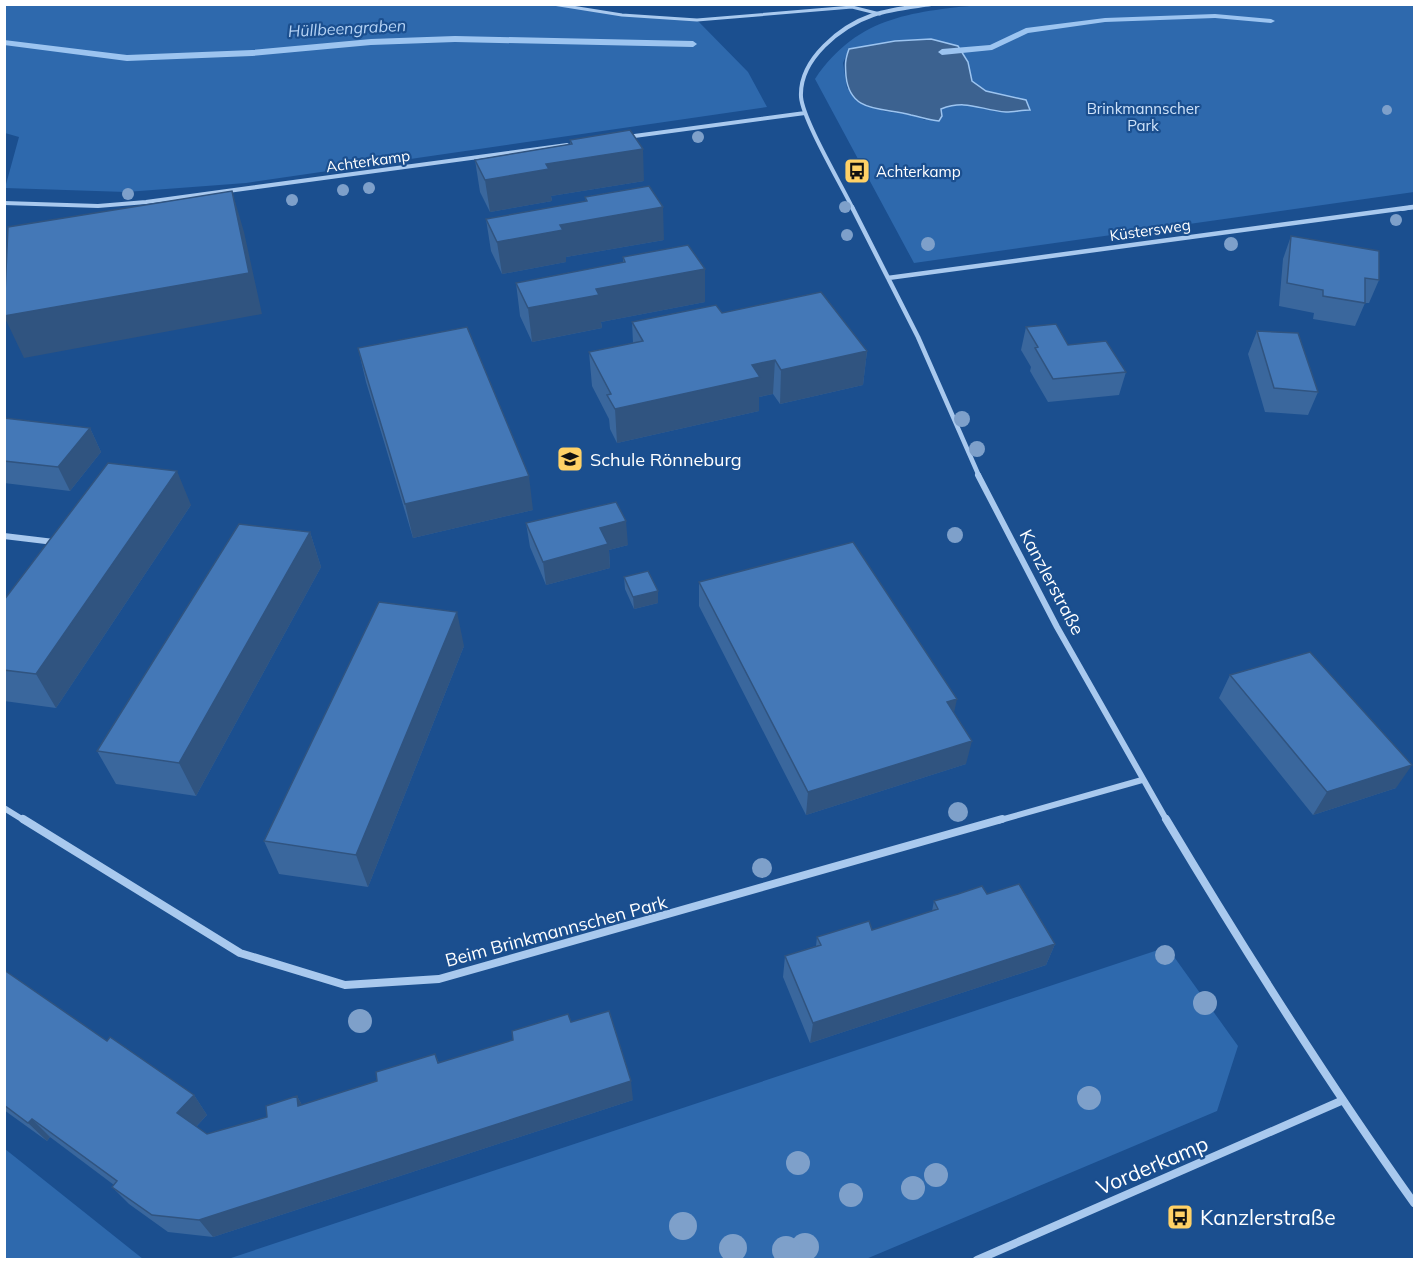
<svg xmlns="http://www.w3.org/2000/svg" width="1419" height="1264" viewBox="0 0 1419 1264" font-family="Mulish,sans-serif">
	<rect width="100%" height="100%" fill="#1b4f8f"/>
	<path fill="#2e69ad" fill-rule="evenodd" d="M553,4l69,11 75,5 51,52 19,35 -521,76 -120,9 -121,-4 14,-51 -14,-4 -1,-128z
		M987,4l427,1v187l-500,71 -99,-184c44,-65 100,-67 172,-75zM931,39l27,7 10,16 4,19 14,10 40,9 4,9 -24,3 -27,-7 -24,-2 -15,6 -15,11 -13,-5 -29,-4 -36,-23 -4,-25 6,-14 46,-8z
		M1167,947l71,99 -21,65 -351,148h-638z
		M5,1149l138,110h-138z"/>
	<path fill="#3c6290" stroke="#9cc4f0" stroke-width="1.5" d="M931,39l27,7 10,16 4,19 14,10 40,9 4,10c-8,0 -16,2 -24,2 -26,-2 -39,-13 -65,-3l1,7 -3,5c-11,-1 -18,-4 -28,-6 -29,-8 -61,-1 -65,-39 -1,-12 -1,-16 3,-27l46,-8z"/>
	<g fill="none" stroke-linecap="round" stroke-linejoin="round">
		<path fill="#9cc4f0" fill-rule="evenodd" d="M1215,14l56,5 4,2 -4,2 -56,-5 -110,4 -77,11 -36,17 -50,5 -4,-3 4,-3 48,-4 36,-17 79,-10z
			M455,36l238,5 4,3 -4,3 -238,-5 -84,3 -119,11 -125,5 -123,-16v-5l123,15 125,-5 119,-11z"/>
		<path stroke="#a9c9ee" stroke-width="3" d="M553,4l69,11 75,5 155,-13 28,7"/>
		<path stroke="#a9c9ee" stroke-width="4" d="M627,137l178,-24
			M4,203l94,3 48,-4 421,-57
			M853,209c-12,-25 -50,-89 -52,-112 -2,-38 40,-71 72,-82 18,-6 39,-8 58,-11
			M1402,209l12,-2"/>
		<path stroke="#a9c9ee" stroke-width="4.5" d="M852,207l66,130 61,139
			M888,278l525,-71"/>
		<path stroke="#a9c9ee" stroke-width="6" d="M978,475l79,152 110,194
			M4,536l50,6
			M4,808l21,13
			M997,821l145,-41"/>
		<path stroke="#a9c9ee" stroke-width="8" d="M23,819l217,134 105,32 94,-6 563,-160
			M1166,819c79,132 159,259 248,384
			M977,1260l364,-159"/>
	</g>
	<g fill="#7ea0ca">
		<circle cx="1387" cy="110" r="5"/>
		<circle cx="698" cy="137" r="6"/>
		<circle cx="369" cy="188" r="6"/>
		<circle cx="343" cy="190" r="6"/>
		<circle cx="128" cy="194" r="6"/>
		<circle cx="292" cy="200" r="6"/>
		<circle cx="845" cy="207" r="6"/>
		<circle cx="1396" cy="220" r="6"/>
		<circle cx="847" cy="235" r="6"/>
		<circle cx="928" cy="244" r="7"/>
		<circle cx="1231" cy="244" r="7"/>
		<circle cx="962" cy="419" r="8"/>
		<circle cx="977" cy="449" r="8"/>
		<circle cx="955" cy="535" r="8"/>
		<circle cx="958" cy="812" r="10"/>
		<circle cx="762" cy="868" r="10"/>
		<circle cx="1165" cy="955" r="10"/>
		<circle cx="1205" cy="1003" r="12"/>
		<circle cx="360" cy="1021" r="12"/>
		<circle cx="1089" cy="1098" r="12"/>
		<circle cx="798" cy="1163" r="12"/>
		<circle cx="936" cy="1175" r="12"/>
		<circle cx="913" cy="1188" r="12"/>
		<circle cx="851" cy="1195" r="12"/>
		<circle cx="683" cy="1226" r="14"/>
		<circle cx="805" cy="1247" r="14"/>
		<circle cx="733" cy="1248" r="14"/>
		<circle cx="786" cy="1250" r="14"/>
	</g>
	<path fill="#3a679d" d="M570,140l74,41 -93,15 1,5 -62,11 -10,-20 -5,-32 95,-16z
		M585,197l79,43 -98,17v5l-64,12 -11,-23 -5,-32 100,-17z
		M1291,236l88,44 -10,23h-4l-10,23 -42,-7 1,-6 -35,-7 4,-47z
		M623,257l82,45 -104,20 1,6 -70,14 -12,-26 -4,-33 107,-20z
		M722,313l145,38 -4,34 -83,19 -7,-10 -14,3v14l-142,32 -7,-14 -1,-10 -17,-33 -3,-34 44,-9 -1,-21z
		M1026,327l42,18 58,27 -7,23 -71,7 -18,-31 1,-4 -10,-17z
		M1257,331l61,61 -10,23 -43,-3 -17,-58z
		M358,348l175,162 -120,28 -47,-156z
		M4,418l86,10 11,24 -31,39 -66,-8z
		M191,505l-135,203 -52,-7v-101z
		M526,523l102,22 -19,5 1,18 -64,17 -16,-38z
		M310,532l11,35 -125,229 -80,-12 -19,-33z
		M624,577l34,14v12l-24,6 -9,-20z
		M699,582l255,131 12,51 -160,51 -107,-209z
		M464,646l-96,241 -89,-13 -15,-33z
		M1230,675l166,113 -83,27 -94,-117z
		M987,894l68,50 -9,21 -236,78 -27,-66 2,-21 31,-10 1,-9 55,-7 60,-19 2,-10z
		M4,970l103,71 87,54 13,20 -11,12 11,7 60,-17 30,-21 5,9 75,-24 58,-27 4,9 132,-41 62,78 -420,137 -45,-5 -39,-28 -17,-17 2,-2 -64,-48 -3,4 -43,-31z"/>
	<path fill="#305480" d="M643,149l1,32 -93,15 1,5 -62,11 -5,-32 61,-16z
		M232,191l12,41 18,82 -238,44 -20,-42z
		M663,207l1,33 -98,17v5l-64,12 -5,-32 63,-17z
		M705,269v33l-104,20 1,6 -70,14 -4,-34 68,-19z
		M867,351l-4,34 -83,19 1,-34z
		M775,360l-2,34 -14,3v14l-142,32 -2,-34 137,-44z
		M90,428l11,24 -31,39 -12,-24z
		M177,471l14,34 -135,203 -20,-34z
		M529,476l4,34 -120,28 -8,-34z
		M626,521l2,24 -19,5 1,18 -64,17 -3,-23 57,-34z
		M310,532l11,35 -125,229 -17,-33z
		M658,591v12l-24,6 -1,-12z
		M457,612l7,34 -96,241 -12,-32z
		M957,699l-5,23 -5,-20z
		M972,741l-6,23 -160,51 2,-23z
		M1412,765l-16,23 -83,27 14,-23z
		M1055,944l-9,21 -236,78 3,-20z
		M631,1081l2,19 -420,137 -14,-17z
		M194,1095l13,20 -16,17 -14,-19z
		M297,1096l11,20 -10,-10z
		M32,1119l18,18 -3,4 -19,-18z"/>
	<path fill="#4478b7" stroke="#305480" stroke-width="1.5" d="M630,130l13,19 -97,15 3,5 -64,11 -10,-20 97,-16 -2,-4z
		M649,186l14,21 -103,18 3,5 -66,12 -11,-23 101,-18 -2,-4z
		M232,191l17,82 -245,43 4,-89z
		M1291,236l88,15v29l-14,-2v25l-42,-7v-6l-36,-7z
		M688,245l17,24 -109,20 3,6 -71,13 -12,-25 109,-21 -2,-5z
		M821,292l46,59 -86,19 -6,-10 -23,5 8,12 -145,32 -8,-14 4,-1 -22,-42 54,-11 -11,-19 84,-17 6,8z
		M1056,324l12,21 38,-4 20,31 -73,7 -18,-31 3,-1 -12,-20z
		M467,327l62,149 -124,28 -47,-156z
		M1257,331l41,2 20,59 -44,-4z
		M4,418l86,10 -32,39 -54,-6z
		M108,463l69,8 -141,203 -32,-4v-70z
		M616,502l10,19 -26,7 8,16 -65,18 -17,-39z
		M239,524l71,8 -131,231 -82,-12z
		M853,542l104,157 -10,3 25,39 -164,51 -109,-210z
		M648,571l10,20 -25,6 -9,-20z
		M379,602l78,10 -101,243 -92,-14z
		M1310,652l102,113 -85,27 -97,-117z
		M1019,884l36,60 -242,79 -28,-67 36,-11 -4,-8 52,-16 3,9 66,-21 -4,-8 24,-7 24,-8 5,8z
		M4,970l103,71 3,-4 84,58 -17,18 30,21 60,-17 -1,-11 31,-10 1,10 79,-25 -1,-9 59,-18 3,9 75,-23 -1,-9 56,-17 3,8 38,-11 22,70 -432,139 -47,-5 -40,-28 5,-6 -85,-62 -4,4 -24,-18z"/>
	<defs>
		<symbol id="bus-square" viewBox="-11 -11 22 22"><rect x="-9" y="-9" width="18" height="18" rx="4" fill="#ffd166" stroke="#1b4f8f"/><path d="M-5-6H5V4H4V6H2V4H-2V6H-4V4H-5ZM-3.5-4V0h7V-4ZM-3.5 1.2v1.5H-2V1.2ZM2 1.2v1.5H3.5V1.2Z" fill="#111"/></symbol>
		<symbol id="school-square" viewBox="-11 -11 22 22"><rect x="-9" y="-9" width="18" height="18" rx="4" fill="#ffd166" stroke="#1b4f8f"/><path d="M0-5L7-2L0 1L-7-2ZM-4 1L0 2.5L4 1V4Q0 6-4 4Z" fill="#111"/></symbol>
	</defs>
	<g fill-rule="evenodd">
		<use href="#bus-square" x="842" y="156" width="30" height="30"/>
		<use href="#school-square" x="555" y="444" width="30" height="30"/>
		<use href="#bus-square" x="1165" y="1202" width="30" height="30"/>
	</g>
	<g text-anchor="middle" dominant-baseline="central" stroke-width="4.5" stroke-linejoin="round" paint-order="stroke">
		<g font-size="15" fill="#cfe3fa" stroke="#1b4f8f">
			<text x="1143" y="108">Brinkmannscher<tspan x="1143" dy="17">Park</tspan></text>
		</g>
		<g font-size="15" fill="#fff" stroke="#1b4f8f">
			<text transform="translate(368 161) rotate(-8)">Achterkamp</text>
			<text transform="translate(1150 230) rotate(-8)">Küstersweg</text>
		</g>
		<g font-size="15" fill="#fff" stroke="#1b4f8f" text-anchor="start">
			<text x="876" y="171">Achterkamp</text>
		</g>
		<g font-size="16" font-style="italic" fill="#b5d3f5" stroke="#1b4f8f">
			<text transform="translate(347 28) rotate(-3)">Hüllbeengraben</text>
		</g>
		<g font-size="18" fill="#fff" stroke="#1b4f8f" text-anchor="start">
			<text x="590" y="459">Schule Rönneburg</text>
		</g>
		<g font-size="18" fill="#fff" stroke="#1b4f8f">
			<text transform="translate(1052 582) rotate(62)">Kanzlerstraße</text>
			<text transform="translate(556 931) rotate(-15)">Beim Brinkmannschen Park</text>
		</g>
		<g font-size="21" fill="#fff" stroke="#1b4f8f">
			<text transform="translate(1152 1165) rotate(-23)">Vorderkamp</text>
		</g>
		<g font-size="21" fill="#fff" stroke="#1b4f8f" text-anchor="start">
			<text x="1200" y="1217">Kanzlerstraße</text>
		</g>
	</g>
	<rect width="1419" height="1264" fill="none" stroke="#ffffff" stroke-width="12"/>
</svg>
